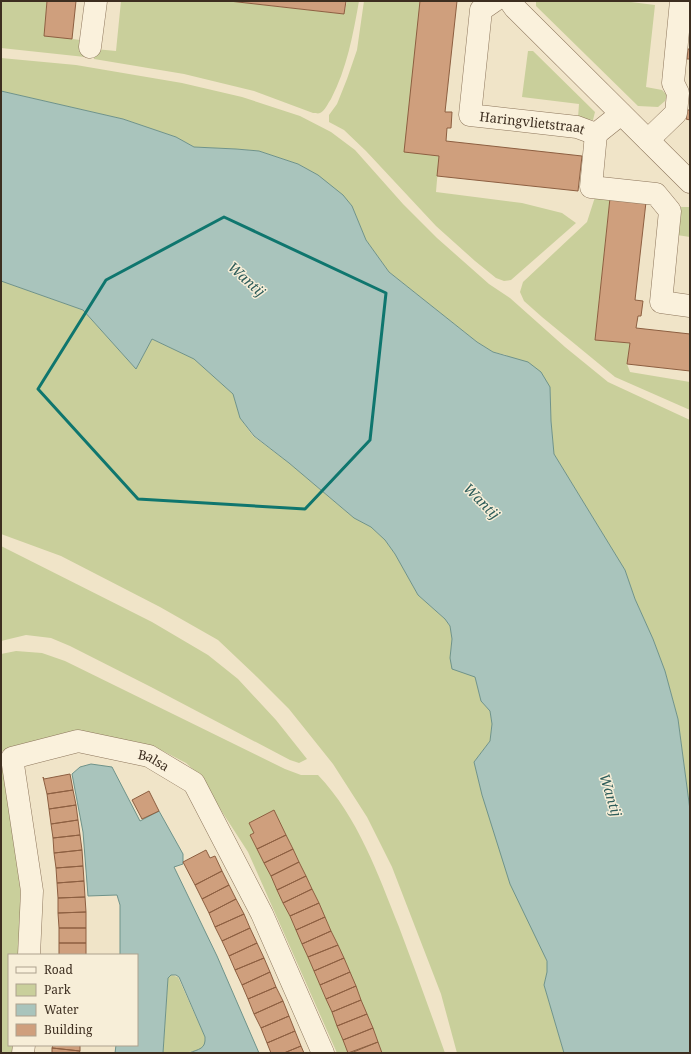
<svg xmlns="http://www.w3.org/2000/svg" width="691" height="1054" viewBox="0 0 691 1054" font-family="'Noto Serif',serif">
	<rect width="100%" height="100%" fill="#f0e4c8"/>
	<path fill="#c9cf9b" d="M1,1h46l-3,34 43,6 -2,16 -84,-9z
		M121,1h108l115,13 3,-13h12c-6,34 -12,67 -28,98 -3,4 -6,12 -11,14 -2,1 -4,0 -7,0l-59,-22 -70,-17 -90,-15 1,-10 21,2z
		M364,1h56l19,155 -3,36 86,11 40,10 14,10 -65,57 -7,1 -8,-3 -21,-17 -39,-35 -70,-75 -22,-21 -15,-8v-7l8,-11 10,-25 10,-29z
		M536,1h87l32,4 -9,82 16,3 5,5 -2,6 -7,6 -20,-1 -102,-100z
		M528,51h5l62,61 -2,8 -15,-2 1,-14 -57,-7z
		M1,58l75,7 106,18 60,14 58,19 31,16 24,18 48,54 34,34 52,46 21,14 55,49 43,35 82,38v390l-12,-91 -13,-48 -12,-32 -18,-40 -10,-29 -71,-116 -3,-33 -1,-34 -44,-32 -13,-3 -16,-10 -88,-70 -23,-32 -14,-34 -34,-31 -20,-11 -39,-13 -23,-2 -42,-2 -18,-10 -53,-18 -122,-28z
		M595,197l15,1 -15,142 35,3 -3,21 3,8 60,10v28l-75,-33 -73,-60 -18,-16 -4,-9 3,-10 64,-60z
		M681,207h9v30l-13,-2z
		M1,281l82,29 53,59 16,-30 42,20 39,35 7,24 13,18 36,27 65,55 17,9 14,13 10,14 23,41 27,24 5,7 2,13 -2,19 25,19 6,24 9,10 2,13 -2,17 -16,21 8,33 65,167v10l-3,13 20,68h-107l-16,-59 -49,-127 -25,-50 -34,-53 -44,-55 -32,-32 -39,-37 -58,-33 -99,-51 -60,-22z
		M1,546l151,76 56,33 30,24 38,41 31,39 -8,4 -9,-3 -139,-73 -81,-41 -19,-8 -25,-3 -25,6z
		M16,651l26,2 23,8 220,108 16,6h17c40,42 60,99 81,152 16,42 31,84 46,126h-108l-89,-201 -51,-79 -11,-10 -23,-12 -25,-9 -30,-4 -107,13v-97z
		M1,755l18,104 4,96h-14v90h9l-1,8h-16z
		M171,975l7,2 27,60c0,1 1,6 1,7 -4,10 -34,9 -43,9l5,-75z"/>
	<path fill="#a9c4bc" stroke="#6f938a" d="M1,91l122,28 53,18 18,10 42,2 23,2 39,13 20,11 25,20 9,11 14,34 23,32 88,70 16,10 35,10 13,10 9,15 1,34 3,33 71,116 10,29 18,40 12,32 13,48 12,91v243h-126l-20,-68 3,-13v-11l-37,-77 -28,-89 -8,-33 16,-21 2,-17 -2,-13 -9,-10 -6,-24 -23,-8 -2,-11 2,-19 -2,-13 -5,-7 -27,-24 -23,-41 -10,-14 -14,-13 -17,-9 -65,-55 -35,-27 -14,-18 -7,-24 -39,-35 -42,-20 -16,30 -53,-59 -82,-29z
		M91,764l21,3 28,54 19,-10 24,43v10l-9,3 43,89 42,97h-70c10,-4 17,-4 16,-16l-26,-60 -3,-2h-5l-3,3 -5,75h-48l1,-8h21v-90h-17v-50l-3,-10 -29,1 -5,-64 -11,-58 8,-7z"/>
	<path fill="#cf9f7d" stroke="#8d5f41" d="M47,1h29l-4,38 -28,-3z
		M229,1h117l-2,13z
		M420,1h37l-12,111h7l-1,16h-4l-1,13 136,15 -4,35 -141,-15 2,-20 -35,-4z
		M688,49h2v10h-3z
		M687,110h3v10l-4,-1z
		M610,198l36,4 -11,98 8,1 -2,15h-3l-2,12 54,6v37l-63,-7 3,-21 -35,-3z
		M70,774l3,16 -26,4 -4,-17 1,2z
		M73,790l3,15 -27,4 -2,-15z
		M149,791l10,20 -17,8 -10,-19z
		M76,805l2,15 -27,4 -2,-15z
		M274,810l12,25 -29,14 -7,-14 4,-2 -5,-10z
		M78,820l2,15 -27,3 -2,-14z
		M80,835l2,15 -28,3 -1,-15z
		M286,835l7,14 -29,14 -7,-14z
		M293,849l6,13 -28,14 -7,-13z
		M82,850l1,16 -27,2 -2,-15z
		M206,850l4,8 5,-2 7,15 -27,14 -12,-23z
		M299,862l7,14 -29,14 -6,-14z
		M83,866l1,15 -27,2 -1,-15z
		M222,871l7,14 -27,14 -7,-14z
		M306,876l6,13 -29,14 -6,-13z
		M84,881l1,16 -27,1 -1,-15z
		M229,885l7,14 -27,14 -7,-14z
		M312,889l7,14 -29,13 -7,-13z
		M85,897l1,15 -28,1v-15z
		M236,899l8,15 -29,13 -6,-14z
		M319,903l6,14 -29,13 -6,-14z
		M86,912v16h-27l-1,-15z
		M244,914l6,14 -28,13 -7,-14z
		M325,917l6,14 -29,13 -6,-14z
		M59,928h27v15h-27z
		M250,928l7,15 -28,13 -7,-15z
		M331,931l7,14 -30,12 -6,-13z
		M59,943h27v12h-27z
		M257,943l7,15 -29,12 -6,-14z
		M338,945l6,13 -30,13 -6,-14z
		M264,958l6,14 -28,13 -7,-15z
		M344,958l6,14 -30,13 -6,-14z
		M270,972l6,15 -28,12 -6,-14z
		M350,972l6,14 -30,13 -6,-14z
		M356,986l5,14 -29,12 -6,-13z
		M276,987l7,14 -29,13 -6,-15z
		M361,1000l6,14 -30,12 -5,-14z
		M283,1001l6,15 -28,12 -7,-14z
		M367,1014l6,14 -30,12 -6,-14z
		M289,1016l6,15 -28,12 -6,-15z
		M373,1028l5,14 -30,11 -5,-13z
		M295,1031l6,15 -17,7h-13l-4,-10z
		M378,1042l4,11h-31z
		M53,1045h27v6l-28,-3z
		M301,1046l3,7h-20z
		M52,1048l28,3 -1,2h-27z"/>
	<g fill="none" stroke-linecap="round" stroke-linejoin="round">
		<defs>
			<g id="street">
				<path id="s1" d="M494,1l-13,9 -11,105 107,12 19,7 25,-20"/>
				<path d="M510,1l5,7 175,174"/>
				<path d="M90,47l6,-46"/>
				<path d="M596,134l-5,53 65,7 14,17 -9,91 29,4"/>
				<path d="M648,140l28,-27 2,-20 -5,-10 8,-82"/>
				<path id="s2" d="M29,955l3,-64 -20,-133 66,-17 71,15 45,27 68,131 61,139"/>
				<path d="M23,1053l1,-8"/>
			</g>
		</defs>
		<use href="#street" stroke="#8d765c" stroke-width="23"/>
		<use href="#street" stroke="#faf1dc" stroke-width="22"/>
	</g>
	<path fill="none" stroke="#0f766e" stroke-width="3" stroke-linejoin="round" d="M224,217l162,76 -16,147 -65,69 -167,-10 -100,-110 68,-109z"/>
	<g text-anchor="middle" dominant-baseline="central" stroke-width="3" stroke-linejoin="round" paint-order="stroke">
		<g font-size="13" fill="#3d2e20" stroke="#f7eed8">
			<text stroke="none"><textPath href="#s1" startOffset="184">Haringvlietstraat</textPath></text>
			<text stroke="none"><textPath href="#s2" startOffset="345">Balsa</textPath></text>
		</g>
		<g font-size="14" font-style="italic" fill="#2f5d5a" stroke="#f7eed8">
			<text transform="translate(247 279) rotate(42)">Wantij</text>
			<text transform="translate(482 501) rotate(45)">Wantij</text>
			<text transform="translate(611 795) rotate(73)">Wantij</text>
		</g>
	</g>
	<rect width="691" height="1054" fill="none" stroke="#3d2e20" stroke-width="4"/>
	<rect x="8" y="954" width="130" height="92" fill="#f7eed8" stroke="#ada18e"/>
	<rect x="16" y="967" width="20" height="6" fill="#faf1dc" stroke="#ada18e"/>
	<text x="44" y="974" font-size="12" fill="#3d2e20">Road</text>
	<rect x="16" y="984" width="20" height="12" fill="#c9cf9b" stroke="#ada18e"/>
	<text x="44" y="994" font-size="12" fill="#3d2e20">Park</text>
	<rect x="16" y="1004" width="20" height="12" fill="#a9c4bc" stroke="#ada18e"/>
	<text x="44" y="1014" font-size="12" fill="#3d2e20">Water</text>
	<rect x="16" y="1024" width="20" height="12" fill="#cf9f7d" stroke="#ada18e"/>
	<text x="44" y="1034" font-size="12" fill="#3d2e20">Building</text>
</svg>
